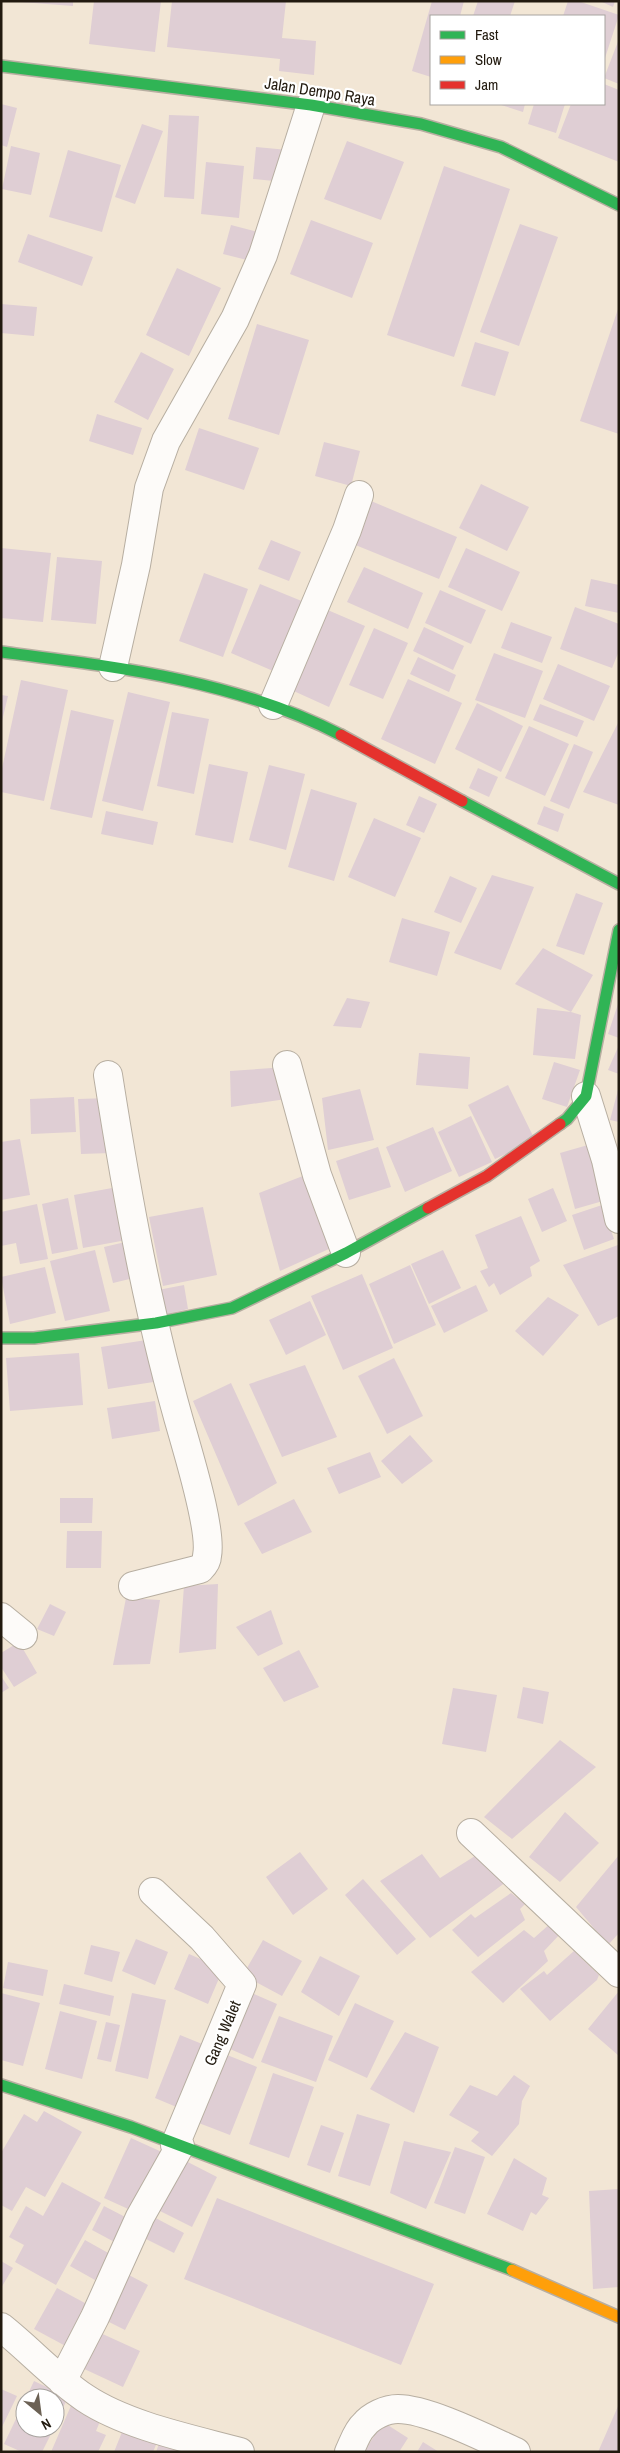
<svg xmlns="http://www.w3.org/2000/svg" width="620" height="2453" viewBox="0 0 620 2453" font-family="'Archivo Narrow',sans-serif">
	<rect width="100%" height="100%" fill="#f2e6d5"/>
	<path fill="#dfced4" d="M8,1h65v5z
		M94,1h67l-6,51 -66,-8z
		M172,1h114l-4,37 34,3 -2,34 -35,-4 1,-12 -113,-12z
		M432,1h32l-4,15h-29v61l-19,-6z
		M478,1h37l-5,15h-37z
		M568,1h10l41,14 -15,46v-45h-41z
		M600,1h15l-2,6z
		M619,39v45l-15,-6z
		M604,84l15,6v72l-61,-24 13,-34h33z
		M1,104l16,4 -10,39 -6,-2z
		M498,104h27l-2,8z
		M534,104h31l-9,29 -28,-9z
		M169,115l30,1 -5,83 -30,-2z
		M142,124l21,7 -28,73 -20,-7z
		M347,141l57,21 -23,58 -57,-21z
		M11,146l29,7 -9,42 -29,-6z
		M256,147l32,3 -4,32 -31,-3z
		M68,150l53,15 -19,67 -53,-15z
		M206,162l38,4 -5,52 -38,-4z
		M444,166l66,23 -56,168 -67,-22z
		M311,220l62,23 -21,55 -62,-24z
		M520,224l38,13 -39,109 -39,-14z
		M231,225l35,9 -7,29 -36,-9z
		M28,234l65,23 -11,29 -64,-24z
		M177,268l44,20 -32,68 -43,-21z
		M1,304l36,3 -3,29 -33,-3z
		M618,309h1v125l-39,-13z
		M257,324l52,16 -30,95 -51,-16z
		M475,342l34,10 -14,44 -34,-10z
		M141,352l33,17 -26,51 -34,-18z
		M97,414l45,14 -9,27 -44,-14z
		M199,428l60,20 -15,42 -59,-20z
		M324,442l36,9 -9,35 -36,-10z
		M481,484l48,23 -22,44 -48,-23z
		M371,501l86,36 -18,42 -86,-35z
		M271,540l30,12 -12,29 -31,-12z
		M1,548l50,5 -8,69 -42,-4z
		M466,548l54,24 -18,39 -54,-24z
		M57,557l45,4 -6,63 -45,-4z
		M364,567l59,26 -15,36 -61,-27z
		M204,573l44,16 -25,68 -44,-16z
		M591,579l28,6v28l-34,-7z
		M260,584l49,20 -29,70 -49,-21z
		M440,590l46,20 -15,34 -46,-21z
		M575,607l44,17v27l-7,17 -52,-19z
		M323,608l42,18 -36,81 -42,-19z
		M511,622l41,15 -10,26 -41,-15z
		M424,627l40,19 -11,24 -40,-19z
		M374,628l34,15 -25,56 -34,-14z
		M494,653l49,18 -18,47 -50,-18z
		M418,657l38,18 -7,17 -39,-18z
		M558,664l52,22 -16,35 -51,-22z
		M408,679l54,24 -27,61 -54,-25z
		M21,680l47,10 -24,111 -43,-9v-19z
		M128,692l42,10 -27,109 -41,-10z
		M1,695l7,1 -6,25h-1z
		M477,703l46,23 -22,46 -46,-23z
		M540,704l44,17 -7,16 -44,-17z
		M71,710l43,10 -22,98 -42,-9z
		M172,712l37,7 -15,75 -37,-8z
		M619,721v84l-36,-13z
		M529,726l40,18 -24,52 -40,-18z
		M574,744l19,8 -24,57 -19,-8z
		M209,764l39,8 -15,71 -38,-8z
		M269,765l36,9 -19,76 -37,-10z
		M478,768l20,9 -9,20 -20,-9z
		M311,789l46,14 -23,78 -46,-14z
		M419,796l18,8 -13,29 -18,-8z
		M544,806l20,8 -6,18 -21,-8z
		M106,811l52,11 -5,23 -52,-11z
		M374,818l47,20 -26,59 -47,-20z
		M492,875l42,12 -33,83 -47,-17z
		M450,876l27,12 -16,35 -27,-11z
		M576,893l27,10 -19,52 -28,-9z
		M402,918l48,14 -13,44 -48,-14z
		M543,948l50,27 -22,37 10,3 -6,44 -42,-4 4,-47 34,4 -56,-28z
		M347,998l23,4 -9,26 -28,-2z
		M619,1001v37l-11,-4z
		M619,1045v29l-11,-4z
		M419,1053l51,4 -2,32 -52,-4z
		M554,1062l26,8 -13,37 -25,-8z
		M286,1067v32l-55,8 -1,-36z
		M508,1085l27,55 -40,19 -27,-54z
		M360,1089l14,51 -46,10 -6,-52z
		M618,1090h1v32l-9,-2z
		M74,1097l2,35 -45,2 -1,-35z
		M109,1098l2,55 -30,1 -3,-55z
		M471,1116l21,46 -33,15 -21,-45z
		M433,1127l19,44 -47,21 -19,-45z
		M20,1139l10,56 -29,5v-58z
		M588,1145l15,56 -28,8 -15,-56z
		M378,1147l13,40 -42,13 -13,-39z
		M308,1174l32,70 -60,27 -21,-78z
		M123,1186l9,53 -49,9 -9,-53z
		M553,1188l14,33 -25,11 -14,-33z
		M68,1198l10,51 -26,5 -10,-50z
		M37,1204l11,55 -28,5 -4,-21 -15,3v-34z
		M602,1205l12,34 -30,11 -12,-35z
		M203,1207l14,68 -54,11 -14,-69z
		M521,1216l19,45 -10,6 2,9 -32,19 -6,-12 -5,4 -9,-16 8,-3 -13,-33z
		M134,1240l8,36 -29,7 -9,-36z
		M618,1245l1,71 -21,10 -35,-61z
		M95,1250l15,61 -45,10 -15,-60z
		M443,1250l18,38 -32,16 -18,-40z
		M410,1265l26,60 -42,19 -25,-60z
		M45,1267l11,46 -46,11 -9,-47z
		M362,1274l31,74 -50,22 -32,-74z
		M184,1285l4,24 -25,6 -5,-25z
		M476,1285l12,26 -44,22 -13,-27z
		M548,1297l31,18 -36,41 -28,-25z
		M310,1301l16,34 -40,20 -17,-35z
		M153,1339l7,42 -52,8 -7,-42z
		M79,1353l4,52 -73,6 -4,-53z
		M394,1358l29,58 -36,18 -29,-58z
		M305,1365l32,72 -55,20 -33,-73z
		M231,1383l46,100 -39,23 -45,-105z
		M155,1401l5,30 -48,8 -5,-31z
		M410,1435l23,26 -31,23 -21,-23z
		M370,1452l11,25 -42,17 -12,-26z
		M60,1498h33l-1,25h-32z
		M294,1499l18,33 -50,22 -18,-31z
		M67,1531h35l-1,37h-35z
		M218,1584l-2,65 -37,4 5,-67z
		M126,1598l34,2 -10,64 -37,1z
		M50,1604l16,8 -12,24 -17,-7z
		M271,1610l12,34 -25,12 -22,-29z
		M19,1642l18,31 -23,14 -13,-20v-14z
		M299,1650l20,37 -35,15 -21,-34z
		M1,1676l8,12 -8,5z
		M523,1687l26,5 -6,32 -26,-6z
		M453,1688l44,7 -11,57 -44,-8z
		M560,1740l36,27 -84,72 -28,-22z
		M565,1812l34,31 -39,39 -31,-25z
		M300,1852l28,37 -35,26 -27,-38z
		M422,1854l18,24 35,-22 31,26 -76,56 -50,-57z
		M619,1855v78l-11,12 -32,-38z
		M363,1879l53,60 -19,16 -52,-60z
		M511,1893l14,11 -5,5 5,11 -47,37 -26,-27 19,-16 4,4z
		M551,1923l11,9 -18,19 4,10 -45,42 -32,-31 53,-42 10,8z
		M136,1939l32,13 -13,33 -33,-14z
		M263,1940l39,21 -20,35 -39,-21z
		M91,1945l29,7 -8,30 -28,-8z
		M574,1951l25,24 -2,5 -47,41 -30,-32 24,-18 3,4z
		M189,1954l34,15 -15,35 -34,-15z
		M320,1956l40,20 -21,40 -38,-24z
		M8,1962l40,8 -5,26 -40,-8z
		M64,1984l50,12 -4,20 -51,-12z
		M245,1990l32,14 -24,55 -32,-14z
		M619,1991v65l-31,-27z
		M1,1993l39,10 -17,63 -22,-6z
		M132,1993l34,7 -18,79 -33,-8z
		M355,2003l39,18 -27,57 -39,-18z
		M60,2011l37,10 -15,58 -37,-10z
		M279,2016l54,20 -17,46 -55,-20z
		M106,2022l14,3 -9,37 -14,-3z
		M405,2032l34,15 -25,66 -44,-24z
		M180,2035l32,13 -26,63 -31,-13z
		M217,2051l40,16 -27,68 -39,-15z
		M273,2073l41,14 -25,71 -40,-14z
		M514,2075l16,11 -8,15 -3,23 -27,32 -21,-15 8,-9 -30,-17 21,-30 27,11z
		M44,2111l38,21 -37,65 -19,-10 -14,24 -11,-6v-52l23,-39 13,8z
		M357,2114l33,10 -20,62 -32,-10z
		M321,2125l23,8 -14,40 -23,-8z
		M131,2138l33,15 -27,60 -33,-15z
		M404,2141l47,11 -25,57 -36,-16z
		M455,2147l30,10 -20,57 -31,-11z
		M180,2158l37,19 -25,50 -38,-19z
		M514,2158l33,20 -5,17 7,3 -13,17 -5,-3 -8,19 -36,-17z
		M62,2182l39,21 -45,82 -41,-23 9,-17 -15,-8 17,-31 17,10z
		M619,2189v98l-26,2 -4,-98z
		M217,2198l217,86 -33,81 -217,-86z
		M104,2206l29,15 -13,24 -28,-15z
		M148,2214l36,19 -10,20 -36,-18z
		M85,2240l25,14 -15,26 -25,-14z
		M1,2261l12,7 -12,20z
		M125,2273l23,12 -23,45 -24,-12z
		M57,2288l39,21 -23,41 -39,-21z
		M96,2331l44,20 -17,36 -43,-20z
		M34,2381l34,16 -13,28v-27h-29z
		M1,2389l16,7 -16,33z
		M25,2400v28h29l-12,24h-20l-18,-8z
		M73,2401l30,13 -7,17 10,4 -8,17h-47z
		M619,2404v48h-21z
		M383,2422l25,16 -9,14h-35z
		M124,2427l34,13 -5,12h-39z
		M160,2441l26,11h-30z
		M423,2442l16,10h-22z"/>
	<g fill="none" stroke-linecap="round" stroke-linejoin="round">
		<defs>
			<path id="street" d="M113,667l23,-102 13,-77 17,-47 69,-122 28,-64 48,-150
				M273,705l74,-175 12,-35
				M287,1065l30,110 29,78
				M108,1075c19,121 41,244 76,363 7,25 28,94 23,118 0,5 -3,9 -7,13l-67,17
				M586,1096l20,64 13,59
				M1,1617l22,18
				M471,1833l148,140
				M153,1892l49,46 40,46 -67,161
				M1,2327c29,23 54,51 84,71 42,28 107,41 155,54
				M62,2381l33,-64 45,-100 40,-71
				M349,2452c4,-8 8,-21 15,-27 7,-9 22,-16 34,-16 30,0 89,30 118,43"/>
			<path id="fast" d="M1,66l310,39 110,19 80,23 118,58
				M1,652c117,15 233,28 340,83
				M462,801l157,83
				M560,1124l7,-5 19,-23 33,-166
				M1,1338h33l122,-15 76,-15 114,-55 82,-45
				M1,2085l130,42 381,143"/>
			<path id="slow" d="M512,2270l107,47"/>
			<path id="jam" d="M341,735l121,66
				M428,1208l59,-32 73,-52"/>
		</defs>
		<use href="#street" stroke="#b7aea1" stroke-width="30"/>
		<use href="#fast" stroke="#b7aea1" stroke-width="14"/>
		<use href="#slow" stroke="#b7aea1" stroke-width="14"/>
		<use href="#jam" stroke="#b7aea1" stroke-width="14"/>
		<use href="#street" stroke="#fdfbf9" stroke-width="28"/>
		<use href="#fast" stroke="#30b455" stroke-width="11"/>
		<use href="#slow" stroke="#ff9f0a" stroke-width="11"/>
		<use href="#jam" stroke="#e5322d" stroke-width="11"/>
	</g>
	<g text-anchor="middle" dominant-baseline="central" stroke-width="4.5" stroke-linejoin="round" paint-order="stroke">
		<g font-size="16" fill="#221a0f" stroke="#fff">
			<text transform="translate(320 91) rotate(9)">Jalan Dempo Raya</text>
			<text transform="translate(222 2033) rotate(-67)">Gang Walet</text>
		</g>
	</g>
	<rect width="620" height="2453" fill="none" stroke="#221a0f" stroke-width="5"/>
	<rect x="430" y="15" width="175" height="90" fill="#ffffff" stroke="#a7a39f"/>
	<rect x="440" y="31" width="25" height="8" fill="#30b455" stroke="#a7a39f"/>
	<text x="475" y="40" font-size="15" fill="#221a0f">Fast</text>
	<rect x="440" y="56" width="25" height="8" fill="#ff9f0a" stroke="#a7a39f"/>
	<text x="475" y="65" font-size="15" fill="#221a0f">Slow</text>
	<rect x="440" y="81" width="25" height="8" fill="#e5322d" stroke="#a7a39f"/>
	<text x="475" y="90" font-size="15" fill="#221a0f">Jam</text>
	<g transform="translate(40 2413) rotate(151)"><circle r="24" fill="#ffffff" stroke="#a7a39f"/>
	<path d="M0-4L9 19L0 12L-9 19Z" fill="#6b6154"/>
	<text y="-8" font-size="14" font-weight="bold" text-anchor="middle" fill="#221a0f">N</text>
	</g>
</svg>
